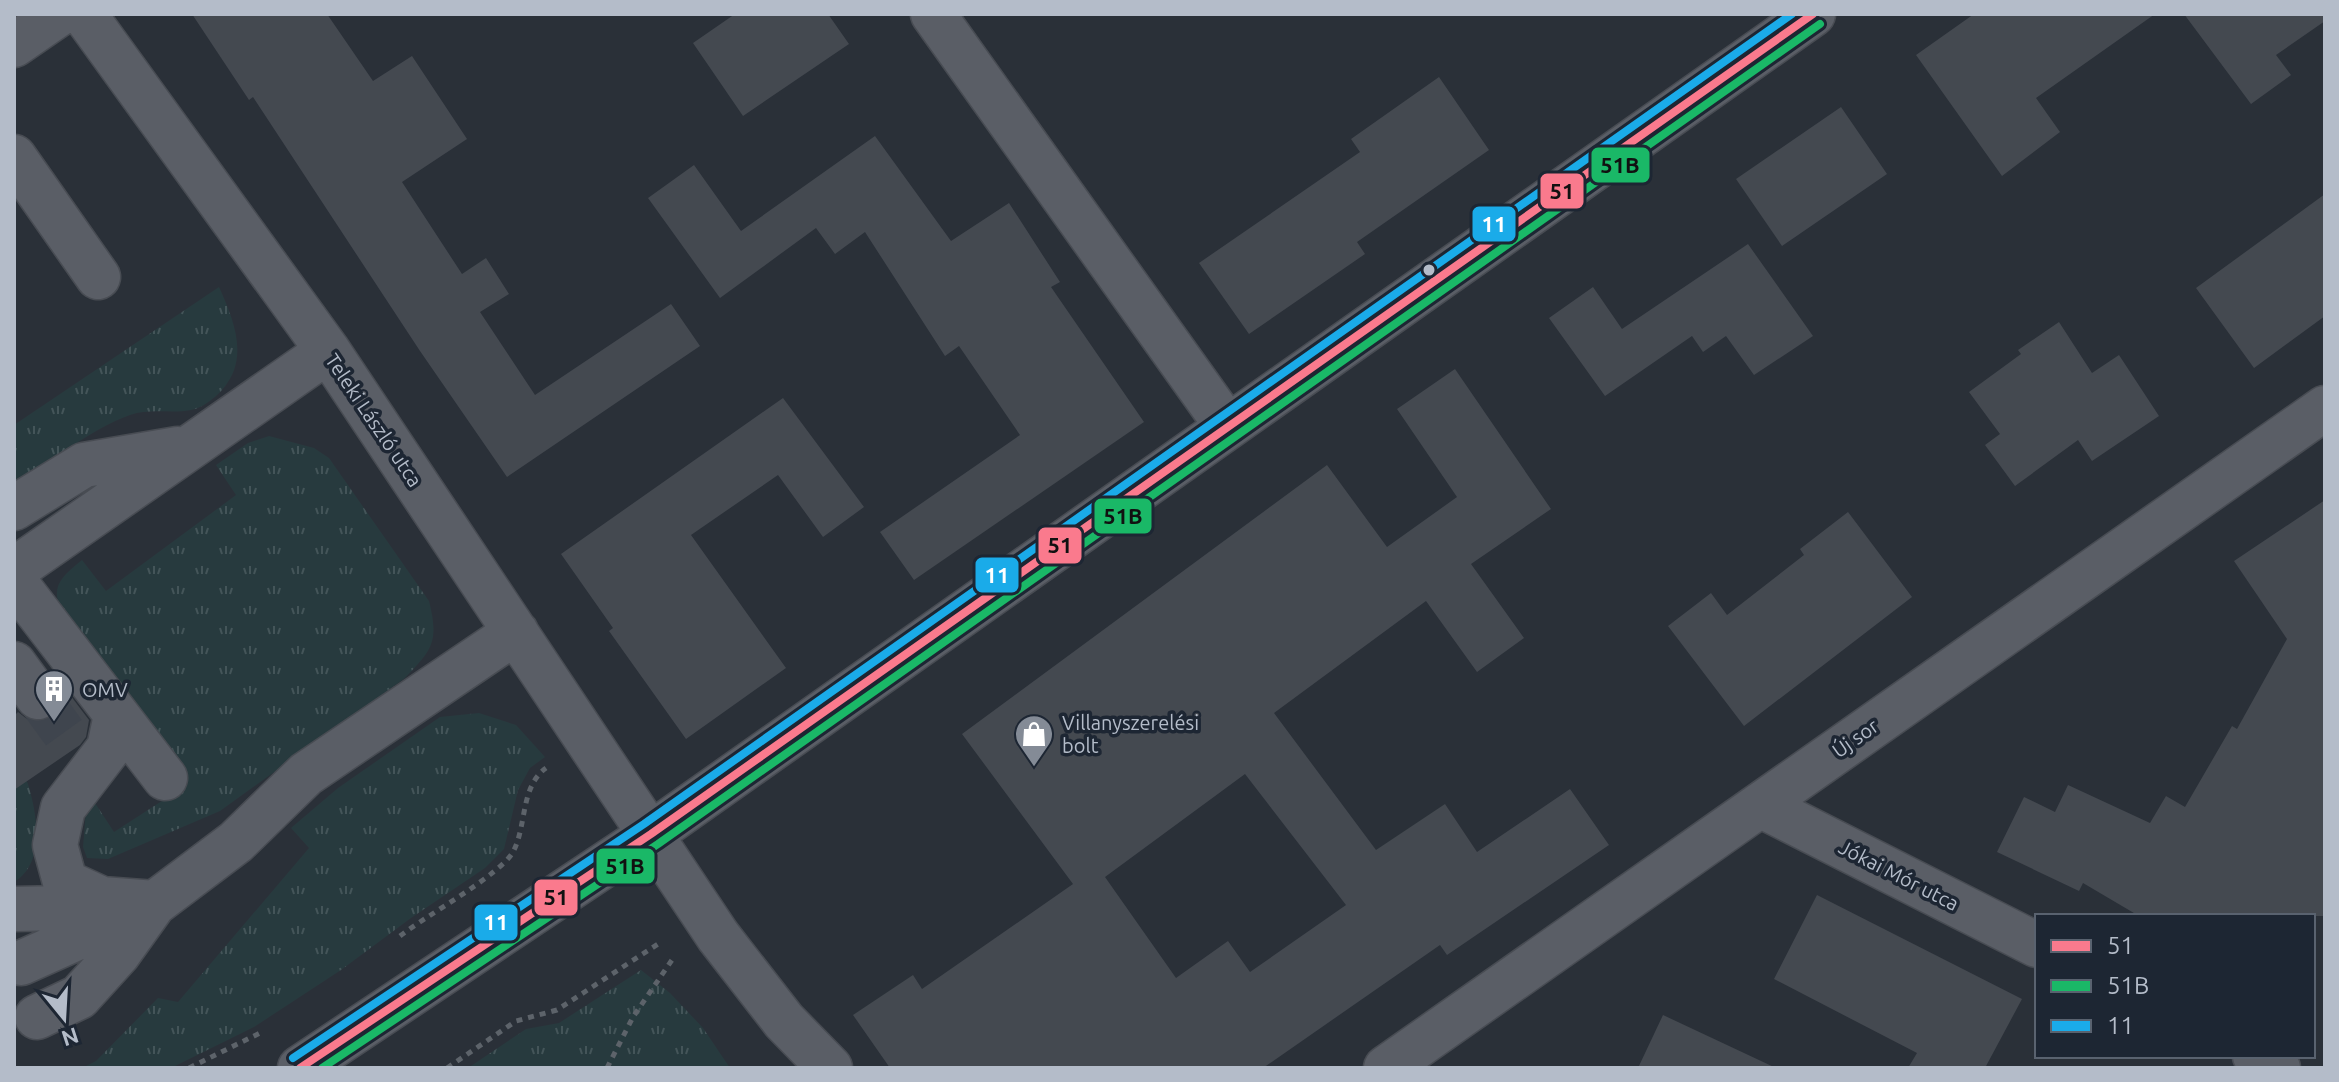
<svg xmlns="http://www.w3.org/2000/svg" width="2339" height="1082" viewBox="0 0 2339 1082" font-family="Ubuntu,sans-serif">
	<defs>
		<pattern id="grass-tufts" width="24" height="20" patternUnits="userSpaceOnUse" patternTransform="scale(2)"><rect width="24" height="20" fill="#273a3e"/><path d="M3 7l-1-3M5 7V3M7 7l1-3M15 17l-1-3M17 17v-4M19 17l1-3" fill="none" stroke="#445559"/></pattern>
	</defs>
	<rect width="100%" height="100%" fill="#2a3038"/>
	<path fill="url(#grass-tufts)" d="M219,287c15,33 31,72 3,103 -7,8 -20,18 -31,20 -19,4 -41,-2 -61,5 -41,15 -79,47 -116,71v-61z
		M269,436l45,12 15,10 100,143c10,40 4,48 -24,77l-185,133 -112,48 -21,-1 -4,-11 3,-37 9,-7 19,29 74,-48 -123,-165c-15,-30 -9,-38 17,-59l24,31 130,-96 -20,-30 32,-22z
		M479,713l37,12 29,32 -15,11 -12,22 -14,59 -19,19 -74,50 -70,52 -87,57 -83,41h-89l14,-7 62,-63 20,4 131,-154 -18,-20 47,-40 102,-71z
		M14,763c5,6 11,13 14,21 9,30 18,79 -14,98z
		M641,970l29,23 33,35 27,40h-262l58,-39 33,-6z"/>
	<path fill="#444950" fill-rule="evenodd" d="M192,14h135l46,67 39,-25 55,83 -65,43 60,92 24,-16 23,36 -29,18 55,83 136,-91 29,42 -193,131 -87,-126 -167,-254 -4,3z
		M735,14h93l21,30 -106,72 -50,-73z
		M1974,14h181l-119,84 24,34 -58,44 -86,-121z
		M2184,14h141v7l-49,34 15,20 -40,29z
		M1439,77l50,73 -132,92 8,12 -116,80 -50,-71 161,-111 -9,-13z
		M1841,107l46,67 -105,72 -46,-67z
		M875,136l76,105 58,-38 51,79 -9,5 93,135 -230,158 -34,-48 140,-97 -61,-89 -14,10 -80,-124 -30,22 -19,-26 -96,70 -72,-100 46,-33 47,66z
		M2325,194v122l-71,52 -58,-80z
		M1748,244l65,92 -59,39 -28,-39 -23,16 -11,-16 -87,60 -56,-78 44,-31 29,42z
		M2059,322l33,51 27,-18 40,61 -67,45 -14,-21 -63,46 -30,-41 15,-11 -31,-42 52,-38 -3,-4z
		M1455,369l96,140 -80,55 53,74 -47,34 -51,-71 -152,112 102,137 69,-46 32,48 93,-63 39,56 -162,110 -7,-10 -177,123h-373l-37,-53 60,-40 9,14 151,-105 -111,-150 365,-269 60,82 70,-50 -60,-88zM1245,774l101,131 -96,67 -22,-31 -52,37 -71,-101z
		M783,398l81,109 -41,30 -45,-62 -87,60 95,133 -100,71 -77,-108 4,-3 -52,-74z
		M2325,500v416h-186l-56,-33 -4,8 -82,-39 27,-55 31,15 13,-27 82,38 16,-27 19,11 47,-81 5,3 50,-90 -53,-78z
		M1848,512l64,85 -168,129 -76,-100 43,-33 16,22 77,-60 -4,-6z
		M61,683l28,37 -3,17 -6,8 -66,45v-74l4,-4 9,7 13,3 12,-4 9,-12z
		M1817,895l205,104 -37,69h-77l9,-15 -143,-74z
		M1663,1015l113,53h-138z"/>
	<g fill="none" stroke-linecap="round" stroke-linejoin="round">
		<path stroke="#3f454e" stroke-width="44" stroke-dasharray="44 22" stroke-linecap="butt" d="M38,697l37,51"/>
		<defs>
			<path id="minor" d="M84,14l244,337 390,585 66,85 46,47
				M933,14l294,412
				M14,45l45,-31
				M14,157l84,120
				M14,508l70,-43 94,-16
				M14,570l314,-219
				M14,581l151,197
				M14,664l24,33
				M116,715l-7,33 -46,60 -8,37 10,37 37,17 53,4
				M1760,805l277,140
				M14,909l95,-2
				M21,963l134,-60 81,-61 70,-68 210,-142
				M37,1017l42,-20 39,-43 35,-49
				M2255,1056l23,12
				M300,1068l351,-234 1162,-820
				M1386,1068l939,-660"/>
		</defs>
		<use href="#minor" stroke="#484c53" stroke-width="47"/>
		<path stroke="#5d636a" stroke-width="5" stroke-dasharray="6 6" stroke-linecap="butt" d="M400,936c24,-19 100,-61 113,-84 14,-26 7,-65 33,-84
			M189,1068l75,-37
			M447,1068l69,-47 41,-11 104,-68
			M607,1068l26,-51 41,-60"/>
		<use href="#minor" stroke="#5a5e66" stroke-width="44"/>
		<defs>
			<path id="bus-1" d="M300,1068l351,-234 1162,-820"/>
			<path id="bus-2" d="M322,1068l336,-224 1162,-820"/>
			<path id="bus-3" d="M293,1058l351,-234 1148,-810"/>
		</defs>
		<use href="#bus-1" stroke="#1d2633" stroke-width="14"/>
		<use href="#bus-2" stroke="#1d2633" stroke-width="14"/>
		<use href="#bus-3" stroke="#1d2633" stroke-width="14"/>
		<use href="#bus-1" stroke="#fa7a8d" stroke-width="8"/>
		<use href="#bus-2" stroke="#1ab867" stroke-width="8"/>
		<use href="#bus-3" stroke="#1aabe9" stroke-width="8"/>
	</g>
	<defs>
		<symbol id="building-pin" viewBox="-11 -11 22 30"><path d="M0 17L-7.5 6A9.5 9.5 0 1 1 7.5 6Z" fill="#848b96" stroke="#1d2633"/><path d="M-4-6H4V6H1V3H-1V6H-4ZM-2.5-4.3h1.7v1.8h-1.7ZM.8-4.3h1.7v1.8H.8ZM-2.5-1h1.7V.8h-1.7ZM.8-1h1.7V.8H.8Z" fill="#fff"/></symbol>
		<symbol id="shop-pin" viewBox="-11 -11 22 30"><path d="M0 17L-7.5 6A9.5 9.5 0 1 1 7.5 6Z" fill="#848b96" stroke="#1d2633"/><path d="M-5-2.5h2.3a2.7 3.5 0 0 1 5.4 0H5L5.5 6h-11ZM-1.5-2.5h3a1.5 2.3 0 0 0-3 0Z" fill="#fff"/></symbol>
	</defs>
	<g fill-rule="evenodd">
		<use href="#building-pin" x="32" y="667" width="44" height="60"/>
		<use href="#shop-pin" x="1012" y="712" width="44" height="60"/>
	</g>
	<circle fill="#b4bcc9" stroke="#1d2633" stroke-width="3" cx="1429" cy="270" r="7"/>
	<g text-anchor="middle" dominant-baseline="central" stroke-width="7" stroke-linejoin="round" paint-order="stroke">
		<g font-size="20" fill="#b4bcc9" stroke="#1d2633">
			<text transform="translate(374 420) rotate(56)">Teleki László utca</text>
			<text transform="translate(1855 738) rotate(-35)">Új sor</text>
			<text transform="translate(1899 875) rotate(27)">Jókai Mór utca</text>
		</g>
		<g font-size="20" fill="#b4bcc9" stroke="#1d2633" text-anchor="start">
			<text x="82" y="689">OMV</text>
			<text x="1062" y="722">Villanyszerelési<tspan x="1062" dy="23">bolt</tspan></text>
		</g>
	</g>
	<g stroke="#1d2633" stroke-width="3">
		<rect x="1590" y="146" width="61" height="38" rx="8" fill="#1ab867"/>
		<rect x="1539" y="172" width="46" height="38" rx="8" fill="#fa7a8d"/>
		<rect x="1471" y="205" width="46" height="38" rx="8" fill="#1aabe9"/>
		<rect x="1093" y="497" width="60" height="38" rx="8" fill="#1ab867"/>
		<rect x="1037" y="526" width="46" height="39" rx="8" fill="#fa7a8d"/>
		<rect x="974" y="556" width="46" height="38" rx="8" fill="#1aabe9"/>
		<rect x="595" y="847" width="61" height="38" rx="8" fill="#1ab867"/>
		<rect x="533" y="878" width="46" height="39" rx="8" fill="#fa7a8d"/>
		<rect x="473" y="903" width="46" height="39" rx="8" fill="#1aabe9"/>
	</g>
	<g font-size="22" text-anchor="middle" font-weight="bold" fill="#fff">
		<text x="1494" y="232">11</text>
		<text x="997" y="583">11</text>
		<text x="496" y="930">11</text>
	</g>
	<g font-size="22" text-anchor="middle" font-weight="bold" fill="#111">
		<text x="1620" y="173">51B</text>
		<text x="1562" y="199">51</text>
		<text x="1123" y="524">51B</text>
		<text x="1060" y="553">51</text>
		<text x="625" y="874">51B</text>
		<text x="556" y="905">51</text>
	</g>
	<rect width="2339" height="1082" fill="none" stroke="#b4bcc9" stroke-width="32"/>
	<rect x="2035" y="914" width="280" height="144" fill="#1d2633" stroke="#59626f" stroke-width="2"/>
	<rect x="2051" y="940" width="40" height="12" fill="#fa7a8d" stroke="#59626f" stroke-width="2"/>
	<text x="2107" y="954" font-size="24" fill="#b4bcc9">51</text>
	<rect x="2051" y="980" width="40" height="12" fill="#1ab867" stroke="#59626f" stroke-width="2"/>
	<text x="2107" y="994" font-size="24" fill="#b4bcc9">51B</text>
	<rect x="2051" y="1020" width="40" height="12" fill="#1aabe9" stroke="#59626f" stroke-width="2"/>
	<text x="2107" y="1034" font-size="24" fill="#b4bcc9">11</text>
	<g transform="translate(64 1018) rotate(162)" stroke="#1d2633" stroke-width="6" paint-order="stroke">
	<path d="M0-6L14 30L0 20L-14 30Z" fill="#b4bcc9"/>
	<text y="-12" font-size="22" font-weight="bold" text-anchor="middle" fill="#b4bcc9">N</text>
	</g>
</svg>
